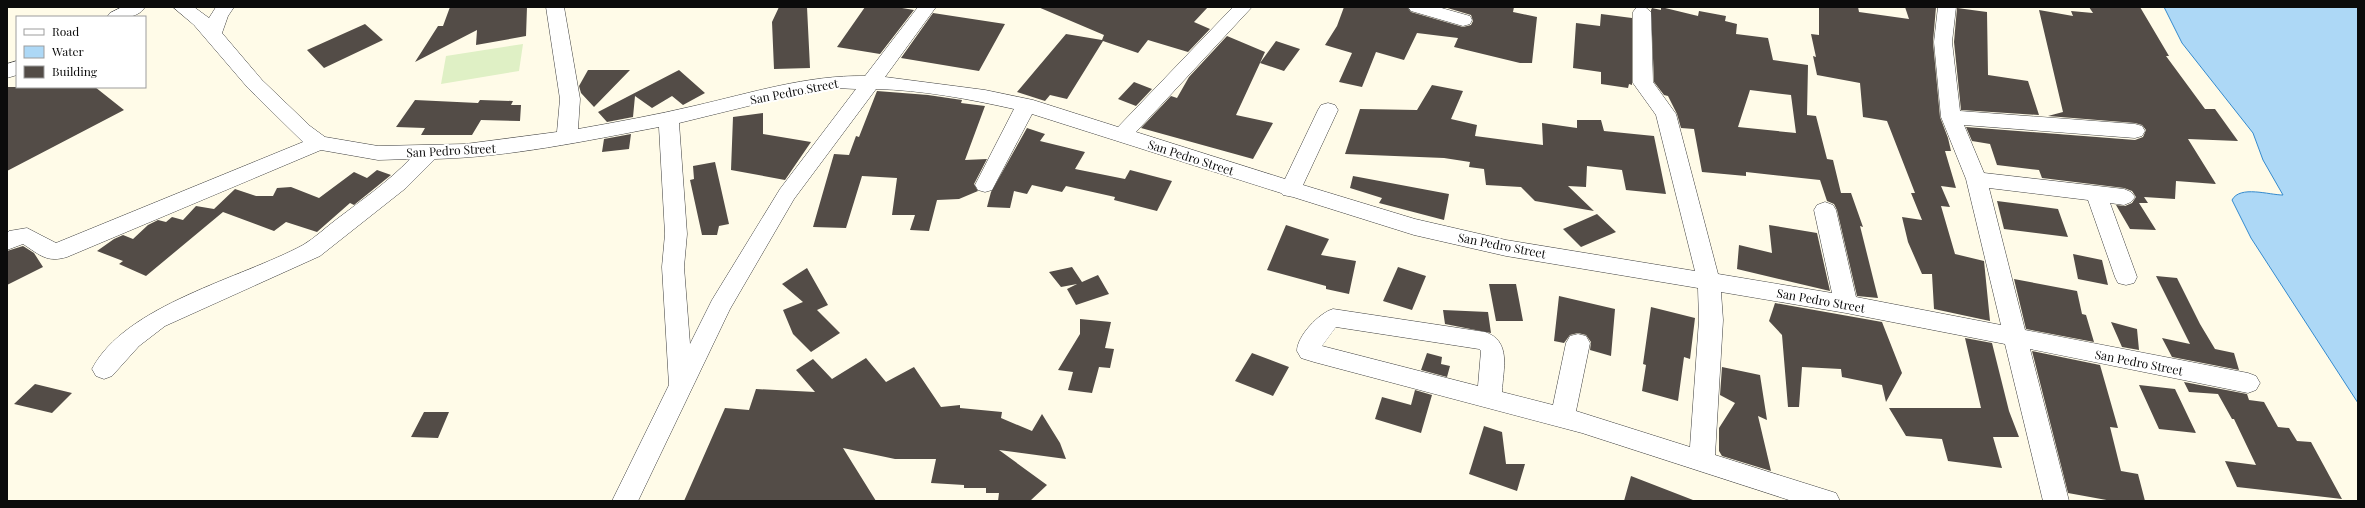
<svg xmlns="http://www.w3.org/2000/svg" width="2365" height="508" viewBox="0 0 2365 508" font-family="'Playfair Display',serif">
	<rect width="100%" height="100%" fill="#fffbe8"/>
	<path fill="#dff0c5" d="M523,44l-4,27 -78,13 5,-28z"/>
	<path fill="#add8f6" stroke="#348ace" d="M2164,7h194v396l-107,-165 -19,-38c8,-15 37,-5 51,-5l-20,-35 -10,-27 -71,-90z"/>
	<path fill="#534c47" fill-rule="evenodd" d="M450,7h77l-1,29 -50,9 1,-15 -62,32 23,-36h5z
		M779,7h28l3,61 -36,1 -2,-47z
		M865,7h31l18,3 -34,44 -43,-7z
		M1038,7h170l-14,15 16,7 -22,23 -40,-12 -10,13 -35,-12 -36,58 -17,-4 -5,6 -28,-9 49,-58 36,6 2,-5z
		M1344,7h63l4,5 52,15 8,-2 2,-4 -2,-6 -27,-8h70l-1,5 24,5 -5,46h-12l-66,-16 4,-9 -41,-5 -13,27 -28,-8 -14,35 -23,-5 13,-29 -27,-8 12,-19z
		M1661,7l37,9 1,-5 27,5 -1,5 12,3 -1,10 32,4 5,22 35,5 -1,50 9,1 11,43 6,1 8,33h10l12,34 -3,-1 18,72 -21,-2 -20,-86 -3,-6 -7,-3 -7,-21 -74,-8v4l-44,-4 -8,-43 -13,-1 -4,-14 -9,-18 -4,-1 -10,-13 -3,-72 1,-2 9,2zM1750,90l41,5 5,38 -58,-6z
		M1819,7h39l1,5 50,7 -4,-12h31l-3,35 7,75 8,21 3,13h-6l11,37 -15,-2 9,21 -9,-1 14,48 29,7 6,60 -56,-12 -2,-35h-10l-14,-32 -6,-25 20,3 -11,-27h4l-28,-72 -24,-4 -3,-34 -43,-8 -4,-19 3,1 -5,-23 8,1z
		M2089,7h51l29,49h-3l39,53h10l23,32 -50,-2 28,45 -40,-3 -1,18 -31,-2 4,6h-9l17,27 -26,-1 -14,-24 9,1 7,-3 4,-6 -4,-6 -8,-3 -82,-10 -3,-8 -42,-5 -7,-21 -18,-3 -6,-14 169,13 8,-3 3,-7 -4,-5 -7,-2 -87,-7 15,-4 -24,-102 34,6 -2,-5 22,2z
		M1957,8l30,4 1,63 40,6 11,34 -78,-5 -7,-68z
		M933,13l72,11 -26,47 -78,-13z
		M1601,14l31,4v67l-3,-1 -1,4 -27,-4v-12l-28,-4 3,-45 24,3z
		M365,24l18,16 -59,28 -17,-18z
		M1227,36l38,16 -5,11 16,-22 24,8 -16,22 -24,-8 -24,52 37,8 -20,36 -112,-31 30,-32 6,2 12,-21z
		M588,70h42l-36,37 -13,-14 -2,-7z
		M679,70l26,23 -22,12 -11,-9 -20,12 -17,-12 -2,21 -26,5 -9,-10z
		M1134,82l18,7 -16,17 -18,-7z
		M1432,85l31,6 -12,28 26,6 -2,11 68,9 -1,-22 35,5v-8h24l3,11 50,5 12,58 -40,-4 -4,-20 -35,-4 -1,21 -18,-1 26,25 -59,-10 -14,-14 -35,-2 -2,-16 -15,-2 1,-5 -26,-4 -99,-4 15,-45 57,1z
		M7,87h88l29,23 -117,61z
		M877,91l51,4 34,5 -1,3 24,3 -20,54 22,-1 -13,25 4,7 -19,8 -22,1 -8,31 -19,-1 5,-15h-23l5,-37 -35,-2 -16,52 -33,-1 21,-73 15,1 7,-19 3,1z
		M415,100l63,3 2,-3 33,1 -2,4h10l-1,16 -39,-1 -9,15h-51l4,-7 -29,-1z
		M763,113v21l48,8 -26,38 -54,-10 2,-53z
		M1027,128l18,6 -5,7 45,11 -10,17 50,10 5,-9 42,11 -15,30 -43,-11 1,-3 -49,-11 -4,6 -30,-7 -5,9 -13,-3 -4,17 -23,-1 4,-15z
		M631,134l-2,15 -27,3 2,-13z
		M715,162l14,62 -10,2 -2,9h-15l-12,-55 4,-1 -1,-13z
		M377,170l14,5 -37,30 -4,-2 -33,29 -31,-10 -12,9 -51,-19 -77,64 -27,-12 4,-3 -26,-10 17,-12 9,-4 10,4 15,-14 10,-5 8,2 6,-5 11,3 13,-14 18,3 21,-20 21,7h17l4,-8 14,-1 28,11 35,-26 13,6z
		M1353,176l96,18 -5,26 -65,-17 3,-5 -32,-10z
		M1997,201l61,8 10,28 -64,-8z
		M1597,214l19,18 -35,15 -18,-18z
		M1286,225l43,14 -8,16 35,6 -7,33 -23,-5v-3l-59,-16z
		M1769,225l48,8 13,58 -93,-22 2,-24 33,8z
		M23,246l11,7 9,14 -36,18v-34z
		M2073,254l29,6 6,25 -30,-6z
		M1072,267l10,15 16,-7 11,19 -33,11 -9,-16 10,-5 -16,3 -12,-15z
		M1398,267l28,9 -14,34 -29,-9z
		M807,268l21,37 -11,5 23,23 -29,19 -18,-18 -10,-24 20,-8 -21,-18z
		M2156,276l21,2 23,46 15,25 19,4 5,17 -67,-13 -10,-19 28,6z
		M2014,279l63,12 5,23 4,1 8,27 -68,-13z
		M1489,284h27l7,37h-27z
		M1559,296l56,13 -4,47 -21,-6 1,-8 -5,-7 -8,-2 -8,2 -6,8 -10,-2z
		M1775,303l107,19 20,51 -16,29 -4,-17 -40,-8 -1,-8 -39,-2 -3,40h-11l-6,-72 -13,-14z
		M1651,307l44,11 -5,41 -6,-2 -6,44 -36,-10 4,-26 -3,-1z
		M1443,310l45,2 3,21 -46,-9z
		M1080,319l31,3 -6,26 9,1 -4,19 -11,-1 -7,26 -24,-3 5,-18 -15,-2 22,-36z
		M2111,322l26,7 2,21 -17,-3z
		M1965,338l27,5 17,68 10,26h-26l9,31 -54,-7 -6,-22 -36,-3 -17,-28h92z
		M2032,351l68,14 18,63 -8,-1 11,44 17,3 7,27h-33l-44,-8z
		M1252,353l37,14 -16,29 -38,-15z
		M1427,353l15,4 -1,7 9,2 -3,11 -26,-7z
		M866,358l20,24 28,-15 27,40 19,-2v3l42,4 -1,6 31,13 10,-17 18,29 6,16 -67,-9 48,35 -17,16h-32l1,-8h-13v-5h-22v-3l-33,-2 5,-24h-41l-52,-11 33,53h-192l41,-93 24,2 7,-21 59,3 -19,-22 17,-11 19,20z
		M1722,367l38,8 7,45 -9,-4 13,55 -49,-15 -3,-5v-23l16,-25 -15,-8z
		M2184,382l63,12 2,6 15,2 14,25 11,1 8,13 14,1 31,57 -105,-12 -12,-26 31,4 -22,-46h-2l-14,-25 -29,-2z
		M35,384l37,9 -20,20 -38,-9z
		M2139,385l36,4 21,44 -37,-4z
		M1415,390l17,5 -11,38 -46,-14 7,-22 29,8z
		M424,412h25l-11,26 -27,-1z
		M1484,426l18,6 4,32h19l-8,27 -48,-17z
		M1631,476l62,24v1h-69z"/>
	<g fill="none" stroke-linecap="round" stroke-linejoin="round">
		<defs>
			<path id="minor" d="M122,7h23c-8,13 -25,10 -38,10l3,-4z
				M173,7h21l15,11 7,-11h18l-6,9 -6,17 40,47 48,46 15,11 53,9 87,-2 92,-12 3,-33 -14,-92h18l16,92 -2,30c39,-7 78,-14 116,-23 57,-13 113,-31 171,-30l53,-69h18l-51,70 100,13 48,10 85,27 115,-120h19l-116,125 149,47 33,-69 3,-5 7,-2 7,2 3,5 -35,75 112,34 91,21 189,31 -39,-156 -23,-32v-71l3,-4 9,-1 6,5 2,70 23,32 42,160 114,19 -18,-83 3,-5 8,-3 8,3 3,5 20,87 145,28 -35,-146 -25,-62 -7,-75 4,-35h18l-4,35 8,69 175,13 7,2 3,5 -3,5 -7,2 -171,-13 20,48 140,16 7,3 4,5 -4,5 -7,3 -14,-2 27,74 -3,6 -8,2 -8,-2 -3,-6 -27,-77 -99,-12 36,142 223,43 8,3 4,7 -4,7 -8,3 -218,-44 39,152h-26l-38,-157 -159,-31 -125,-21 2,28 -8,135 121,38 4,8h-48l-210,-68 -268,-71 -13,-4 -4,-7c0,-15 22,-38 36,-42l152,23c27,9 18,37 17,60l51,13 13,-62 4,-7 8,-2 8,2 4,7 -14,68 114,36 9,-127 -1,-32 -192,-32 -92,-21 -121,-38 -10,-2 -2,-2 -249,-79 -40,76 -7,2 -7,-2 -3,-5 39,-76c-45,-10 -92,-19 -138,-20l-82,110 -64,110 -92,192h-26l57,-116 -7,-118 3,-33 -6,-107c-74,14 -149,30 -224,32l-29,29 -86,68 -155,70 -26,20 -27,30 -8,3 -8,-3 -4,-7c33,-64 150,-91 211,-124 12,-7 23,-18 34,-26 25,-19 51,-37 73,-60l-32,1 -57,-10 -254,107c-20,6 -27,-2 -44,-13l-16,6v-17l2,-2 18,-3 29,15 247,-101 -55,-54 -54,-63zM835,88l21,1 -76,100 -68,111 -22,44 -6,-77 3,-33 -8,-111 110,-27zM1336,327l143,22 2,2 -3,35 -156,-40z
				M1408,7h30l32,9 2,4 -2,4 -7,2 -52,-15z
				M17,61v14l-10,3v-14z"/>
		</defs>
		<use href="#minor" stroke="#3e3e3e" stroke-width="1"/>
		<use href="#minor" fill="#fff" fill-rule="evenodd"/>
	</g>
	<g text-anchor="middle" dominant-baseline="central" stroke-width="4" stroke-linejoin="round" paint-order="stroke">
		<g font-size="12" fill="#0b0b0b" stroke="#fff">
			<text transform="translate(794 91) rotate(-11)">San Pedro Street</text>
			<text transform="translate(451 150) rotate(-3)">San Pedro Street</text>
			<text transform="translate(1191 157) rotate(18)">San Pedro Street</text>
			<text transform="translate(1502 245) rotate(11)">San Pedro Street</text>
			<text transform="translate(1821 300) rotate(10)">San Pedro Street</text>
			<text transform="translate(2139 362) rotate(11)">San Pedro Street</text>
		</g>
	</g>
	<rect width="2365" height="508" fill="none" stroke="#0b0b0b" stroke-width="16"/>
	<rect x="16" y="16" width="130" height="72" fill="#ffffff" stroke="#9d9d9d"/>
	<rect x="24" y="29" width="20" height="6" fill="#ffffff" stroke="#9d9d9d"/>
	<text x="52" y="36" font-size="12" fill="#0b0b0b">Road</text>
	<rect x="24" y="46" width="20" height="12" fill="#add8f6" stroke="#9d9d9d"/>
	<text x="52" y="56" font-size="12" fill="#0b0b0b">Water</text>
	<rect x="24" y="66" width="20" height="12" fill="#534c47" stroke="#9d9d9d"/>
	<text x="52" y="76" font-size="12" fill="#0b0b0b">Building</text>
</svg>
